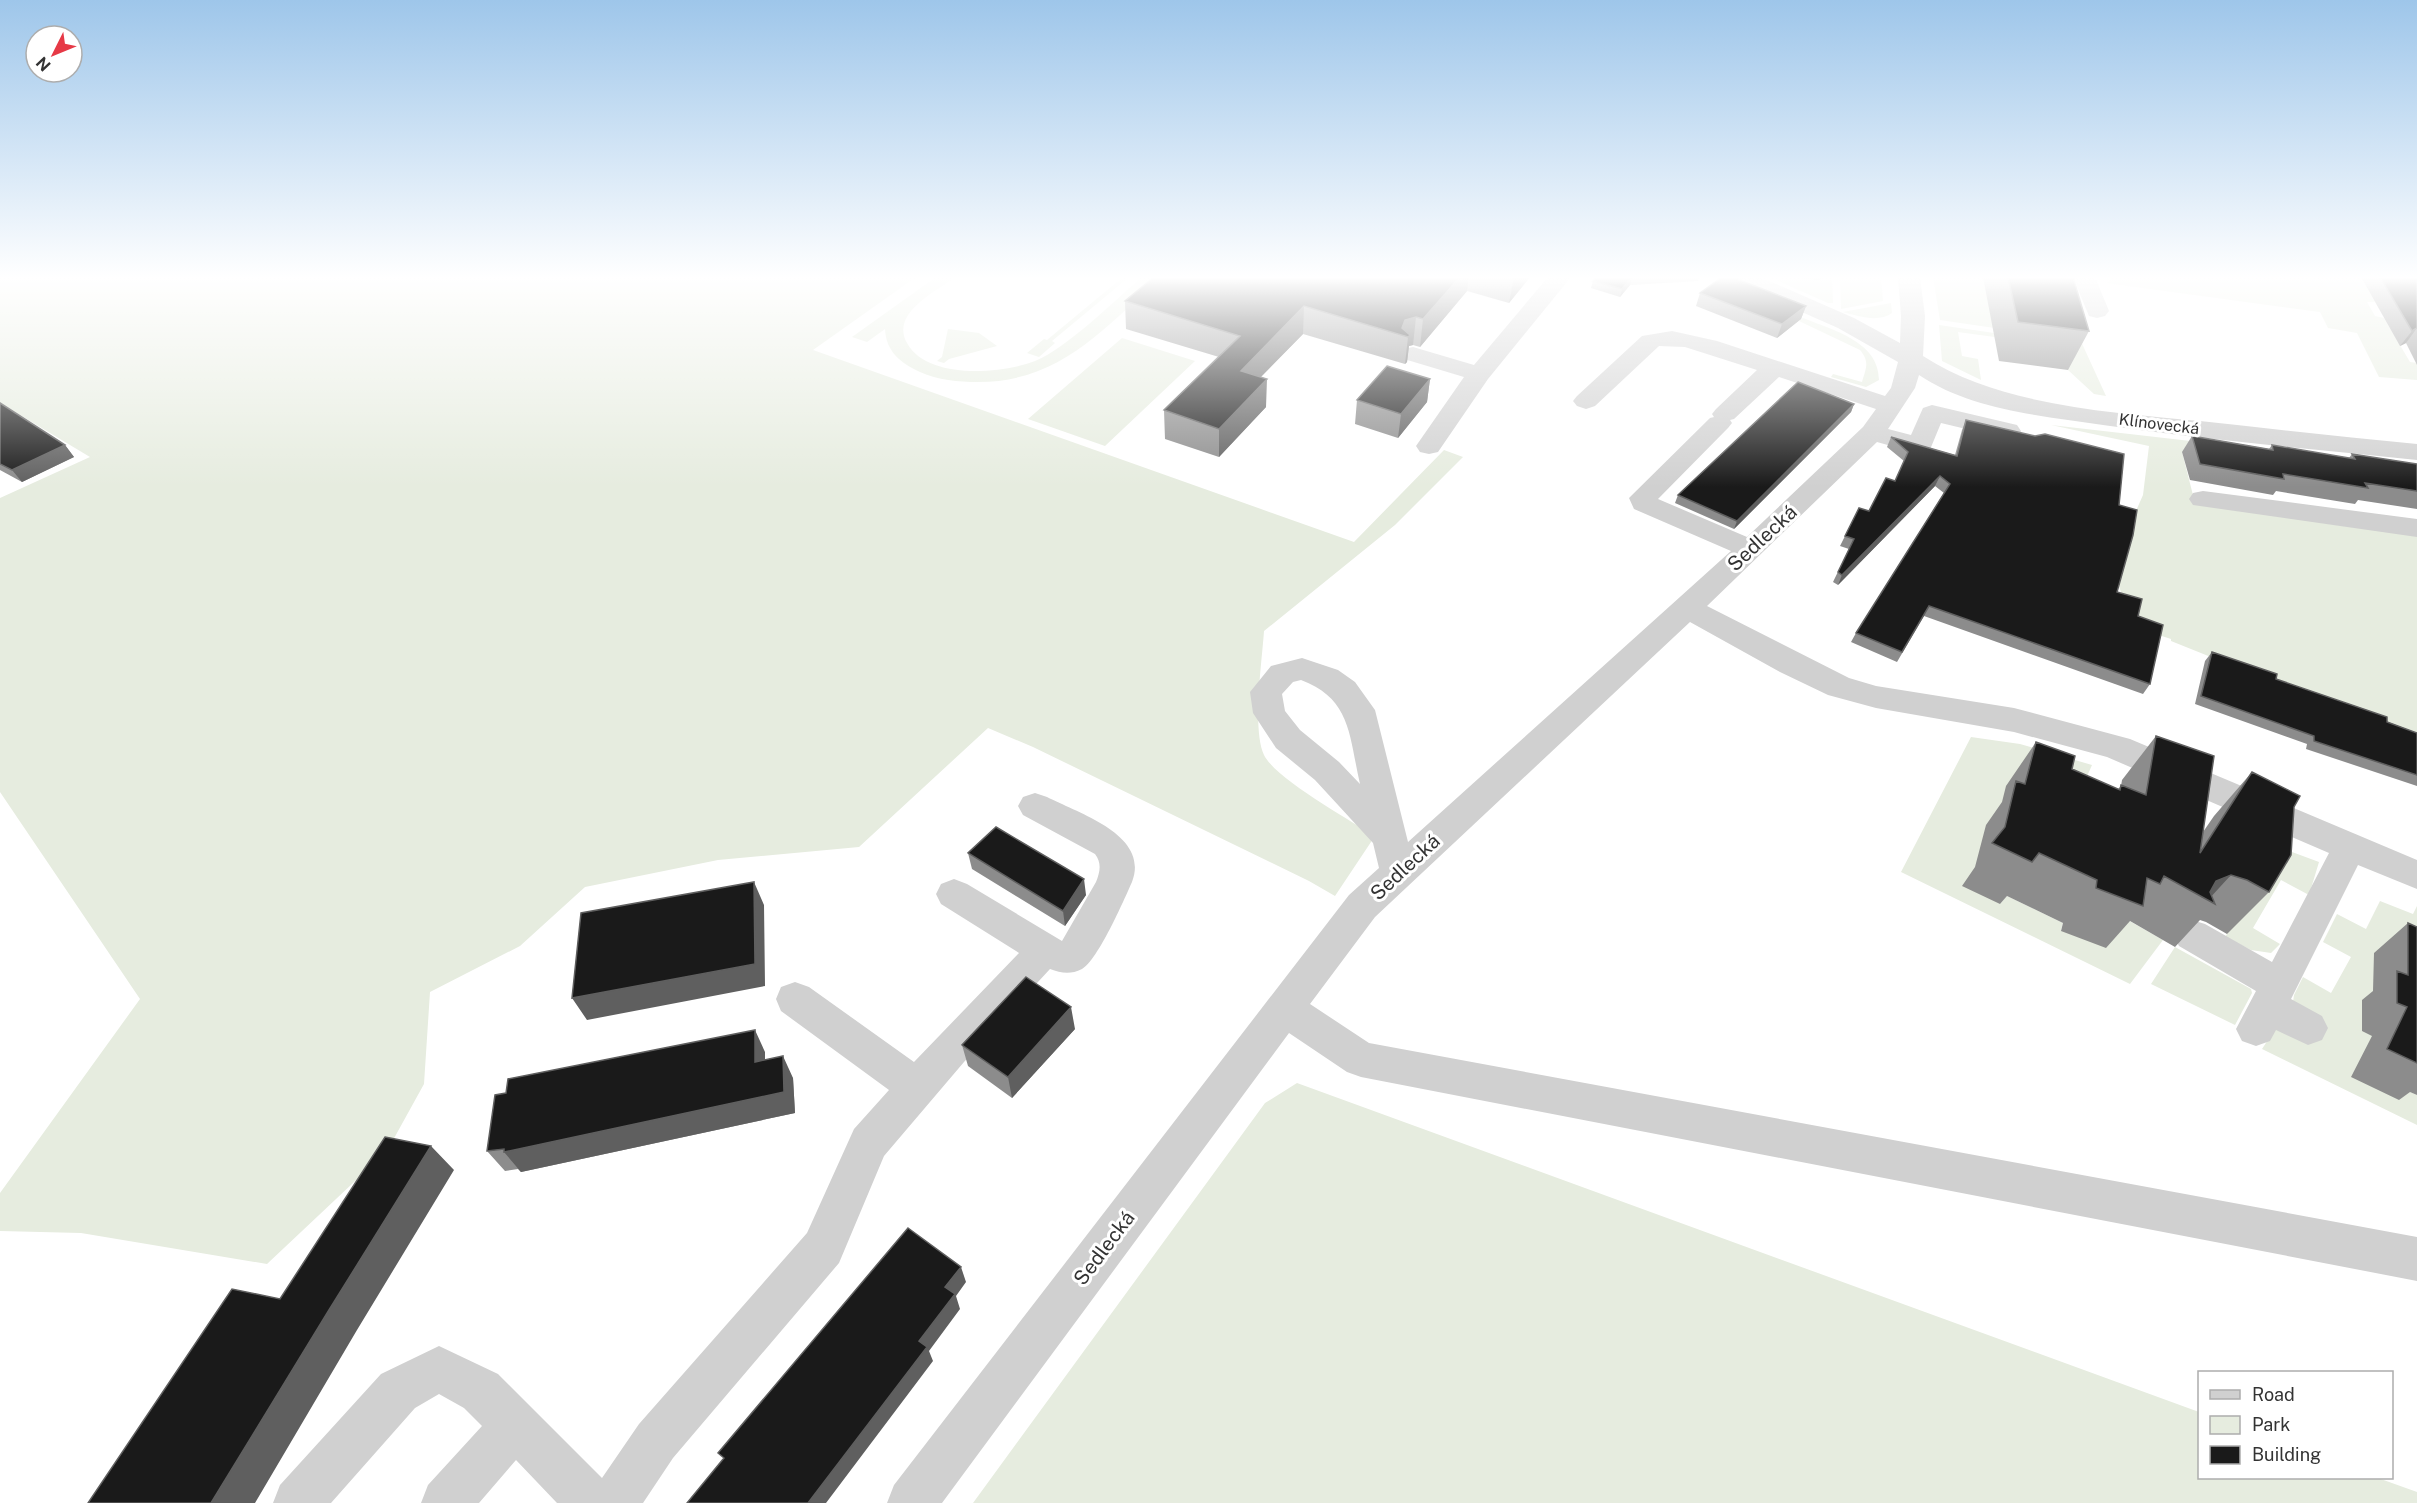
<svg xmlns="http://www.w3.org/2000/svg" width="2417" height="1503" viewBox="0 0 2417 1503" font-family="'Public Sans',sans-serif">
	<rect width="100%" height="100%" fill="#fff"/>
	<path fill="#e6ecdf" d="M0,277h916l-103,73 541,192 90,-92 19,7 -68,68 -131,106c-2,30 -12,99 0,124 12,24 86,65 111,81l-40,60 -26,-15 -276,-134 -45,-19 -129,119 -141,13 -133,27 -65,59 -90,46 -6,92 -37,67 -120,113 -186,-31 -81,-2v-38l140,-194 -140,-207v-294l90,-41 -90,-54z
		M936,277h20c-16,11 -39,23 -49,40 -5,8 -5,18 0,26 20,37 95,31 128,18 32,-13 79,-60 107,-84h20c-58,50 -100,105 -184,105 -20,0 -40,-2 -58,-10 -19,-9 -34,-20 -35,-43l-18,13 -15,-5z
		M1123,277h6l-77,64 3,2 -16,14 -12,-4 17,-14 3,1z
		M1769,277h63l1,26h-5z
		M1840,277h41l2,24 -42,8z
		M1933,277h50l2,11 83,25 38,83 -12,-2 -26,-24 -12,-42 -41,3 -75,-11z
		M2109,277h191l11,2 1,-2 18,2 -1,-2h32l14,25h-8l8,14 9,2 26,44 7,1v17l-38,-3 -22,-44 -29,-5 -8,-16 -214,-29 4,-2z
		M1891,303l1,10c-14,10 -34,3 -49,-1z
		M1803,318c29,12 76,23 76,62l-13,7 -35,-10 2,-3 29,8c4,-14 8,-20 -2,-32l-61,-29z
		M1939,325l62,9 1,4 -44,-6 4,24 16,3 3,21 -39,-19z
		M948,329l31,4 18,13 -48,13 -5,4 -7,-2 5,-4z
		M1122,338l73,23 -90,85 -77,-27z
		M2051,425l157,18 6,14 -32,-5 13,51 222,30v207l-246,-99v-2l-40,-13 -14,-47 15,-59 11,-25 6,-49z
		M1971,737l49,7 72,21 -26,59 -26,-11 -40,91 7,-8 56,27 -2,7 65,-11 37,21 -33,44 -229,-112z
		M2260,840l59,22 -10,33 -28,-15 -28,48 27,16 -9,9 -20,-3 -26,-13 19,-29z
		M2380,901l33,13 4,-8v63l-39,69 26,51 13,6v30l-155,-76 31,-47 1,-7 9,-18 28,16 20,-36 -28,-15 14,-28 29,15z
		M2175,947l76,42 1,4 -17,32 -84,-41z
		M1297,1083l902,329 1,66h178l39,14v11h-1444l292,-400z"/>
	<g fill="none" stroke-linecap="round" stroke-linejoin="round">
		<path fill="#d0d0d0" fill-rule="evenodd" d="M1548,277h23l-83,102 -50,73 -9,2 -9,-2 -4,-6 48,-69 -60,-18 -3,-5 3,-5 9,-2 61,18z
			M1731,277h29l94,41 46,25 1,-27 -3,-39h22l5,39 -2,40c77,50 186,56 277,65 72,8 145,16 217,23v16c-105,-11 -210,-20 -314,-35 -61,-9 -132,-15 -184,-50l-4,13 -27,41 23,6 12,-27 9,-3 85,20 4,6 -4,6 -9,2 -67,-16 -12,29 -9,2 -43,-12 -170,164 142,72 27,8 138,22 116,31 287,121v29l-59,-24 -67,134 31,17 6,12 -6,12 -14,5 -32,-15 -6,11 -14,5 -14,-5 -6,-12 20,-38 -77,-45 -6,-11 6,-11 13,-4 13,4 67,38 57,-109 -222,-96 -93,-25 -138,-24 -48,-13 -48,-23 -90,-50 -315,295 -65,87 59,39 1048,194v44l-1056,-204 -14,-5 -58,-39 -347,470h-55l7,-18 455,-590 30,-27 -6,-25 -58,-63 -39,-32 -23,-35 -3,-21 21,-26 31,-8 36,12 17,12 20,28 33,132 323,-291 -97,-42 -5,-11 81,-80 4,-1 -2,-3 4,-5 41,-39 -72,-23 -26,-1 -64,60 -9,3 -9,-3 -4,-5 4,-5 65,-60 30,-5 45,10 168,55 6,-8 7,-26 -60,-34 -104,-46zM1779,377l97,32 -13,18 -116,110 -89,-38 70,-71 4,-5 -2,-3 4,-1zM1301,680c51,19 48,57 59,104l-21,-22 -39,-32 -15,-19 -3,-17 11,-12z
			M2073,277h22l14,34 -4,5 -8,2 -8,-2z
			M2203,491l214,28v18l-224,-32 -4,-6 4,-6z
			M1035,793l12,4c33,17 103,38 85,85 -8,18 -34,78 -50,87 -12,6 -21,4 -32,0l-86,93 -80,94 -45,107 -166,195 -30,45h-86l-41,-43 -37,43h-58l7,-18 54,-59 -18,-18 -25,-14 -24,14 -84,95h-58l7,-18 101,-111 58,-28 59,28 104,104 37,-54 168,-191 47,-104 35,-39 -108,-79 -5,-12 5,-12 14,-5 14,5 105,75 105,-109 -78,-49 -5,-10 5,-10 13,-5 13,5 95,57 34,-59c4,-10 6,-19 -1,-28l-72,-39 -5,-9 5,-9z"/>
	</g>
	<path fill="#8c8c8c" d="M1154,277h376l-21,26 -42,-12 -47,56 -7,-2 -4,1 -2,16 -2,2 -102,-30 -42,43 5,30 -47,50 -54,-18 -1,-29 55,-53 -93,-28 -1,-28z
		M1597,277h102l-1,4 -68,4 -10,12 -29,-9 2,-7z
		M1792,277h29l-1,3z
		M1983,277h90l16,54 -21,39 -69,-9z
		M2361,277h56v88l-11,-22 -6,3z
		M1700,293l106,13 -5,13 -24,19 -81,-32z
		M1430,379l-3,23 -29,36 -43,-14 2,-24z
		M0,403l65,42 9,12 -52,25 -22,-12z
		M1854,404l-3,8 -117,117 -59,-26 3,-8z
		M1966,420l153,85 -2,87 21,24 12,68 -7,10 -219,-78 -27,46 -46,-20 5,-9 88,-140 -9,-7 -97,99 -5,-3 16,-33 -9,-3 5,-10 50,-55 9,-20 -17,-14 4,-10 64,18 7,-25z
		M2192,436l77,13 3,-4 77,13 3,-4 65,10v45l-59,-9 -3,4 -79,-13 -3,4 -83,-15 -8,-28z
		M2212,652l64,27 141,54v53l-111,-37 1,-5 -112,-40 10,-43z
		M2156,736l47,96 11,-16 38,-44 42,35 -25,85 -42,42 -21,-12 -6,-2 -25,27 -45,-26 -24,27 -45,-17 2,-8 -56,-27 -7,8 -38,-18 13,-19 11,-42 16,-23 4,-16 30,-44 36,27 46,20 3,-3 1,-6z
		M968,853l118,42 -21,31 -93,-57z
		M2408,923l9,4v168l-7,-3 -11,8 -48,-23 21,-41 -10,-5v-31l11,-9 1,-38z
		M1075,1029l-63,69 -44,-32 -6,-21z
		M765,1052v8l28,18 2,35 -274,59 -3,-3 -13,2 -18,-20z"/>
	<path fill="#5f5f5f" d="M1460,277h9l-2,14 -47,56 3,-28z
		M1514,277h16l-21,26z
		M1632,277l-2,8 -10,12 2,-8z
		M1304,306l-1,28 -63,64 1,-27z
		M1806,306l-5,13 -24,19 5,-14z
		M1416,317l-3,28 -4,1 -2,16 -2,2 3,-27 -6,-9 3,-8z
		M2417,328l-11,15 -6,3 12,-15z
		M1267,379l-1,28 -47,50v-28z
		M1430,379l-3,23 -29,36 3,-24z
		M1854,404l-3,8 -117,117 3,-8z
		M65,445l9,12 -52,25 -10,-12z
		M1940,476l-5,10 -97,99 4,-10z
		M2231,875l-23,25 -7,-3 15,-16z
		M1084,879l2,16 -21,31 -2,-15z
		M754,882l10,23 1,81 -178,34 -15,-22z
		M1071,1007l4,22 -63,69 -4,-21z
		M755,1030l10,22v31l-10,-21z
		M783,1056l10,22 2,35 -274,59 -17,-20z
		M431,1146l23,24 -97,160 -102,173h-44l118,-193z
		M961,1267l5,15 -10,14 4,13 -31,42 4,10 -107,142h-18l111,-162 26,-54z"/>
	<path fill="#1a1a1a" stroke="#5f5f5f" stroke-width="1.5" d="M1154,277h306l-37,42 -7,-2 -11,3 -3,8 8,7 -2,2 -104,-31 -63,65 26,8 -48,50 -55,-19 76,-74 -115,-35z
		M1597,277h45h-10l-10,12 -29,-8z
		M1722,277h10l74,29 -24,18 -82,-31z
		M2008,277h65l16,54 -71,-9z
		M2380,277h37v51l-5,3z
		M1387,366l43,13 -29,35 -44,-14z
		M1798,382l56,22 -117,117 -59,-26z
		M0,403l65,42 -53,25 -12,-6z
		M1966,420l69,16 10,-2 79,20 -5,51 18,5 -4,25 -16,57 25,7 -4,17 25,9 -13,59 -221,-78 -27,46 -46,-19 94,-149 -10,-8 -98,99 -4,-3 16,-33 -9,-3 14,-28 10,3 17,-33 9,3 13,-29 -17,-15 66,19z
		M2192,436l81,14 -1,-5 83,14 -3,-5 65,10v27l-52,-8 3,5 -85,-14 1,5 -84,-15z
		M2212,652l65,22 -1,5 111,38v5l30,11v42l-103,-34v-5l-113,-40z
		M2156,736l58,20 -14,97 52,-81 48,24 -6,11 -3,48 -22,37 -22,-12 -16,-5 -15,6 -6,11 5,12 -51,-28 -4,8 -13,-6 -4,28 -47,-18 1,-8 -58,-27 -7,9 -40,-19 13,-16 11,-46 9,3 11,-42 39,14 -3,13 48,21 1,-5 25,10z
		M996,827l88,52 -21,32 -95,-58z
		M754,882l1,82 -183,34 9,-85z
		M2408,923l9,4v136l-30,-14 20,-42 -10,-4v-32l11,4z
		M1026,977l45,30 -63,70 -46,-32z
		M755,1030v32l28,-6 1,36 -280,60v-3l-17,2 8,-56 11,-2 2,-14z
		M385,1137l46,9 -102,164 -118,193h-123l144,-214 48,10z
		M908,1228l53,39 -16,20 10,7 -36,47 8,6 -119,156h-121l37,-45 -6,-5z"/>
	<linearGradient id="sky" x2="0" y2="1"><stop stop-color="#9ec6ea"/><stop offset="0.57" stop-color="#fff"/><stop offset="1" stop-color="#fff" stop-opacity="0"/></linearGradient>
	<rect width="2417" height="487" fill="url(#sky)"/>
	<g text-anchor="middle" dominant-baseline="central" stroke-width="6" stroke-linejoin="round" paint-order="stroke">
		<g font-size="16" fill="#333" stroke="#fff">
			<text transform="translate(2159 424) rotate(7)">Klínovecká</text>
		</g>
		<g font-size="20" fill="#333" stroke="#fff">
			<text transform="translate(1762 538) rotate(-43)">Sedlecká</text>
			<text transform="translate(1405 867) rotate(-43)">Sedlecká</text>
			<text transform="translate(1104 1248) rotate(-53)">Sedlecká</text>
		</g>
	</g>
	<rect x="2198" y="1371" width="195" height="108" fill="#ffffff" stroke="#adadad" stroke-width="1.5"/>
	<rect x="2210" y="1390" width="30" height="9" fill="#d0d0d0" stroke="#adadad" stroke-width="1.5"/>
	<text x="2252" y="1401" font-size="18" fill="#333333">Road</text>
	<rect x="2210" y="1416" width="30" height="18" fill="#e6ecdf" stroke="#adadad" stroke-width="1.5"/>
	<text x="2252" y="1431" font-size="18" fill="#333333">Park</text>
	<rect x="2210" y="1446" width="30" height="18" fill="#1a1a1a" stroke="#adadad" stroke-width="1.5"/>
	<text x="2252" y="1461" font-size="18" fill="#333333">Building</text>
	<g transform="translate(54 54) rotate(227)"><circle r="28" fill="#ffffff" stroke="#adadad" stroke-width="1.5"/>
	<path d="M0-4.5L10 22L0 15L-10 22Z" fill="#e63946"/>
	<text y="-9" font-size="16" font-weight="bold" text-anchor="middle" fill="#333333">N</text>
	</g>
</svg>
